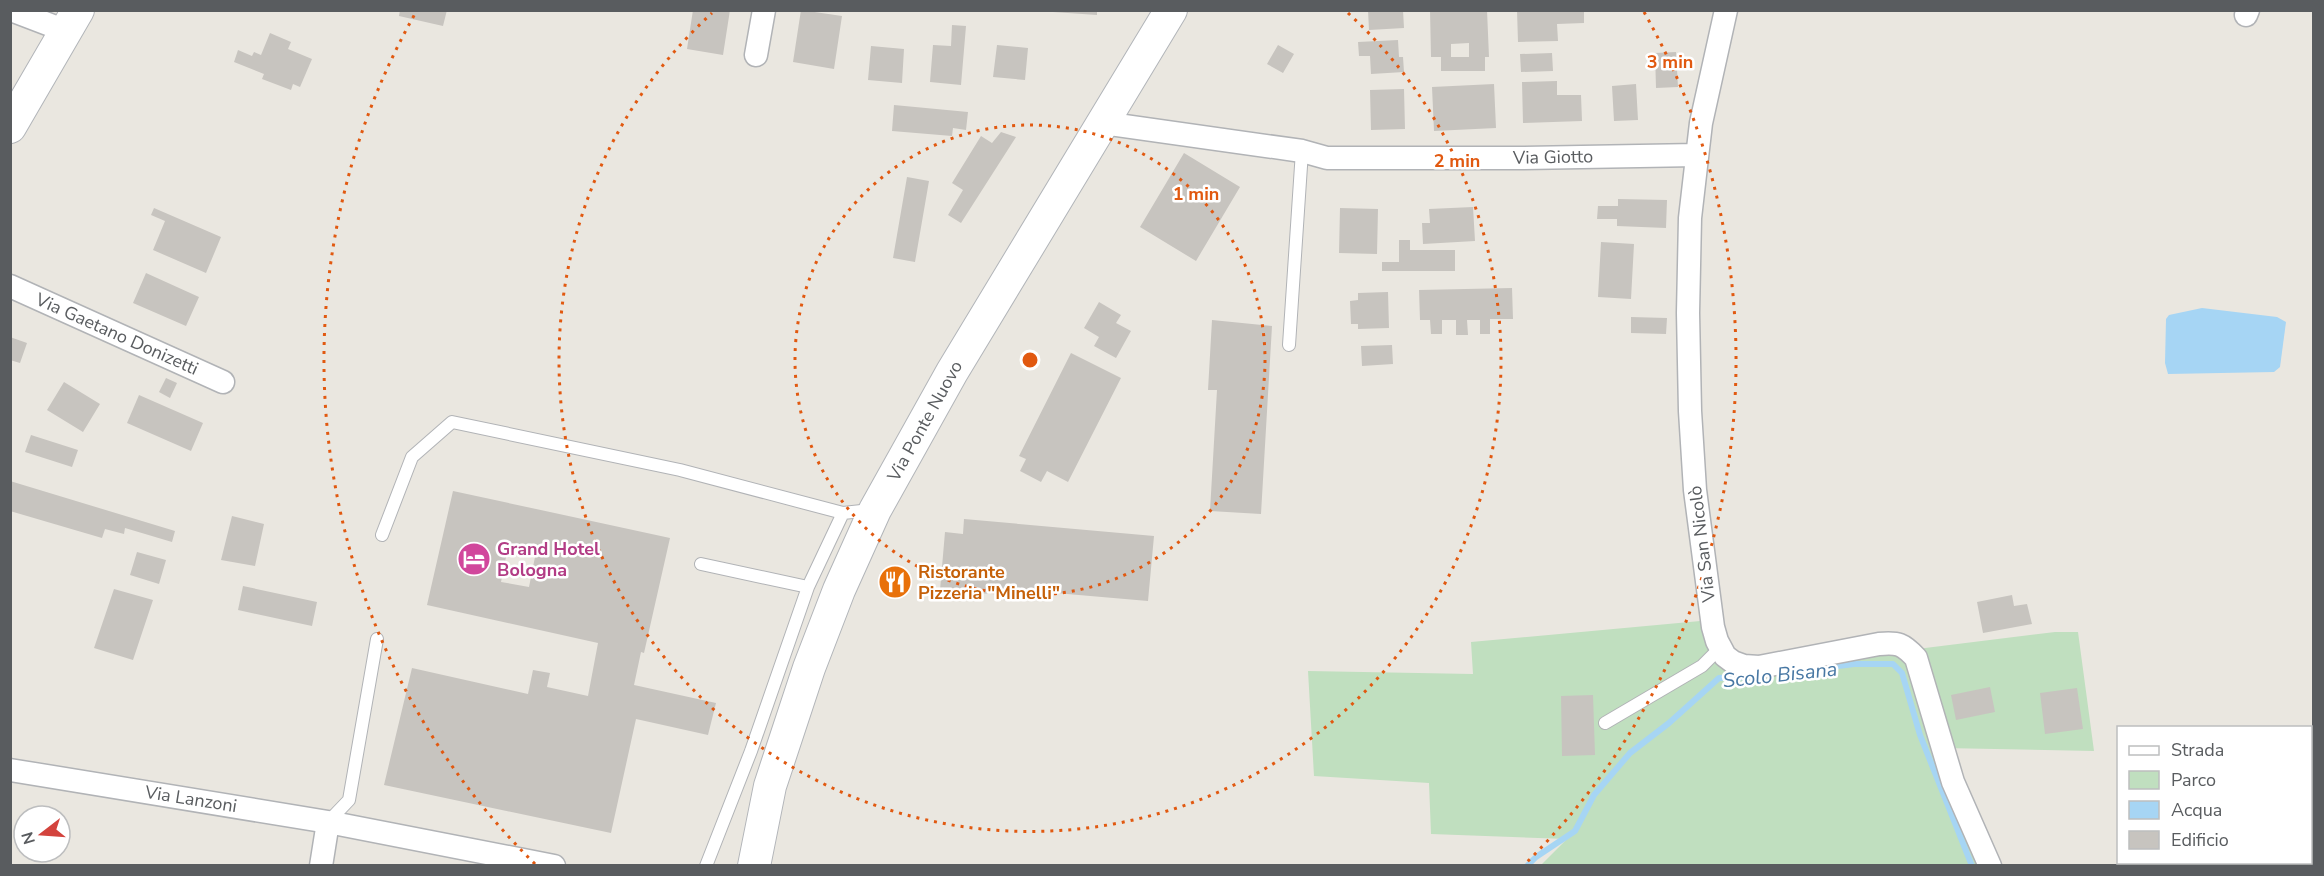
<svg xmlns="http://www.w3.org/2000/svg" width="2324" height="876" viewBox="0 0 2324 876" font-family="'Nunito Sans',sans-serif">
	<rect width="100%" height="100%" fill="#eae7e0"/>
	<path fill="#c0dfbf" d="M1722,619l10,53 323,-40h23l16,119 -151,-3 50,117h-452l26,-26 -136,-5 -2,-51 -115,-7 -6,-105 165,3 -2,-32z"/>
	<path fill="#a6d5f4" d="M2202,308l75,9 9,5 -6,45 -6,5 -106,2 -3,-11 1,-44 3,-4z"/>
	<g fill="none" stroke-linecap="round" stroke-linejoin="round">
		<path stroke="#a6d5f4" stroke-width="6" d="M1791,672l63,-8h39l9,9 18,62 52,131
			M1527,866l9,-9 39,-26 19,-36 36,-42 39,-30 50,-45 32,-1"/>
	</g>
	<path fill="#c7c4bf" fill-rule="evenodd" d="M400,10h47l-4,16 -44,-10z
		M693,10h37l-7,45 -36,-6z
		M801,10l41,6 -8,53 -41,-7z
		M1053,10h44v5l-44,-3z
		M1368,10h35l1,18 -35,2z
		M1430,10h57l2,47h-4v14h-44v-14h-10zM1469,43v14h-18v-13z
		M1517,10h67v13l-27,1 1,17 -40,1z
		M952,25l14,1 -5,59 -31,-3 3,-37 18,1z
		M270,33l21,9 -3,7 24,10 -12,28 -7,-3 -2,6 -29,-11 2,-5 -30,-12 4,-12 14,6 2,-4 7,3z
		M1398,40l1,17h4l1,15 -33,2 -1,-18h-11l-1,-14z
		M997,45l31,3 -3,32 -32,-3z
		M1278,45l16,9 -11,19 -16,-9z
		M871,46l33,3 -2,34 -34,-3z
		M1676,52l2,35 -22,1 -1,-35z
		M1552,53l1,18 -32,1 -1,-18z
		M1557,81v14h24l1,26 -59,2 -1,-41z
		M1494,84l2,44 -62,3 -2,-44z
		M1636,84l2,36 -24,1 -2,-35z
		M1404,89l1,40 -34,1 -1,-40z
		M894,105l74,7 -2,18 -13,-2 -1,8 -60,-5z
		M1001,132l15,5 -55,86 -13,-8 15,-25 -11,-7 29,-47 11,7z
		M1184,153l56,34 -44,74 -56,-34z
		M907,177l22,4 -14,81 -22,-4z
		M1618,199l49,1 -1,28 -49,-2v-7h-20l1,-13h20z
		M1473,207l2,34 -52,3 -1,-21h8l-1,-14z
		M154,208l67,29 -15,36 -53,-23 12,-29 -14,-6z
		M1340,208l38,1 -1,45 -38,-1z
		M1399,240h11v10h45v21h-73v-9h17z
		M1601,242l33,2 -3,55 -33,-2z
		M146,273l53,24 -13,29 -53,-23z
		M1512,288l1,31h-23v15h-10v-14h-13l1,15h-12v-15h-14v14h-11l-1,-14h-10l-1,-30z
		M1388,292l1,36 -31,1v-5h-7l-1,-23 8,-1v-7z
		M1099,302l22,13 -5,8 15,8 -15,27 -22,-12 5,-9 -15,-9z
		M1631,317l36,1 -1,16 -35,-1z
		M1212,320l60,6 -11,188 -51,-3 7,-121h-9z
		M10,337l17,6 -7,20 -10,-3z
		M1392,345l1,19 -31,2 -1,-20z
		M1071,353l50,25 -53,104 -21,-11 -6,11 -21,-11 6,-12 -7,-3z
		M166,378l11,5 -7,15 -11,-6z
		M64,382l36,22 -17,28 -36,-22z
		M139,395l64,28 -12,28 -64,-28z
		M31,435l47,15 -6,17 -47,-15z
		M10,481l165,50 -3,11 -47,-14 -1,6 -19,-5 -3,9 -92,-27z
		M453,491l217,47 -26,115 -3,-1 -7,33 82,18 -8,32 -72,-16 -25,114 -227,-48 28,-117 116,26 5,-24 17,3 -3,14 41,9 10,-53 -171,-38zM507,552l28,5 -6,30 -28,-5z
		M232,516l32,8 -9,42 -34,-6z
		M964,519l190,17 -6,65 -127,-11 -1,11 -17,-1 1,-5 -64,-5 5,-58 18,2z
		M137,552l29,8 -7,24 -29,-9z
		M243,586l74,16 -5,24 -74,-16z
		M114,589l39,11 -20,60 -39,-12z
		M2012,595l2,11 13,-2 5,20 -49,9 -6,-31z
		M1990,687l5,25 -39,8 -5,-25z
		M2077,688l6,41 -38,5 -5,-41z
		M1593,695l2,60 -33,1 -1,-60z"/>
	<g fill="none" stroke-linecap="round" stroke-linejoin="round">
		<defs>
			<path id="lane" d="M1289,345l13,-194
				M382,535l30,-78 40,-35 228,48 163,43 28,-3
				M701,564l107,23
				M1605,723l97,-57 18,-18
				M328,822l21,-22 28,-161
				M706,866l45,-115 57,-164 35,-74"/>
			<path id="street" d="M11,10l55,21
				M1726,10l-25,113 -11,95 -2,95 2,98 5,79 18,137 4,14 8,15 8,6 11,4 15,1 120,-23c19,-2 24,0 37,14l37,124 37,84
				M2246,15l2,-5
				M756,55l8,-45
				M1103,123l199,28 25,7h195l175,-3
				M10,286l213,96
				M10,770l318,52 -7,44
				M328,822l226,44"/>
			<path id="secondary" d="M10,127l68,-117
				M754,866l16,-80 39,-118 30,-78 36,-80 77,-138 219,-362"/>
		</defs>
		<use href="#lane" stroke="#b1b3b6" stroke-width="14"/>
		<use href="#street" stroke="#b1b3b6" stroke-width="25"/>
		<use href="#secondary" stroke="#b2b5b9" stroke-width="34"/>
		<use href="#lane" stroke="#fff" stroke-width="12"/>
		<use href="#street" stroke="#fff" stroke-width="22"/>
		<use href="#secondary" stroke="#fff" stroke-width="32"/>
	</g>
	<g fill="none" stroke="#e15910" stroke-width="3" stroke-dasharray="3 6">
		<circle cx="1030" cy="360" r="235"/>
		<path d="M1348 13A471 471 0 1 1 712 13"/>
		<path d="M535 864A706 706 0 0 1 416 12M1644 12A706 706 0 0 1 1525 864"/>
	</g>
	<defs>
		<symbol id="hotel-disc" viewBox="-11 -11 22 22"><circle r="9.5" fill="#d1479c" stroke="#fff"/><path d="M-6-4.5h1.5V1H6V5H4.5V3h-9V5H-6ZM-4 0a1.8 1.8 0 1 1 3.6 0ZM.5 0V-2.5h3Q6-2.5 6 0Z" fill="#fff"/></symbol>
		<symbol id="restaurant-disc" viewBox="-11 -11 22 22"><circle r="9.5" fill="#e8710a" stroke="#fff"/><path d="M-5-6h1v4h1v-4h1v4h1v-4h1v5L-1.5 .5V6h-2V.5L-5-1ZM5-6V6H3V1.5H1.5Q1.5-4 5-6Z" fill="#fff"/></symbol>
	</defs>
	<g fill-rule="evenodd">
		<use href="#hotel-disc" x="455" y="540" width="38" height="38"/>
		<use href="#restaurant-disc" x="876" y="563" width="38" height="38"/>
	</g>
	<g text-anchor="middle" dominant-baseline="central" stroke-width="5" stroke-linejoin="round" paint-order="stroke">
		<g font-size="18" fill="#595c5f" stroke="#fff">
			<text transform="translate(1553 157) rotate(-1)">Via Giotto</text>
			<text transform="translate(117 334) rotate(24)">Via Gaetano Donizetti</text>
			<text transform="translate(925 421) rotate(-61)">Via Ponte Nuovo</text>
			<text transform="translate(1702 544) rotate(-97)">Via San Nicolò</text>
			<text transform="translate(191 799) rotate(9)">Via Lanzoni</text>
		</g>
		<g font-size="18" font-weight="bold" fill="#b23c85" stroke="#fff" text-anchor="start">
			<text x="497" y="549">Grand Hotel<tspan x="497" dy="21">Bologna</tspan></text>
		</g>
		<g font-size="18" font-weight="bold" fill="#c56008" stroke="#fff" text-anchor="start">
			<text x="918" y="572">Ristorante<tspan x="918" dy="21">Pizzeria "Minelli"</tspan></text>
		</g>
		<g font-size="20" font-style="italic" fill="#4777a3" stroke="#fff">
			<text transform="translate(1780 675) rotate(-6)">Scolo Bisana</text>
		</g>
	</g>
	<circle cx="1030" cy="360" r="9" fill="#e15910" stroke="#fff" stroke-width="3"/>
	<g font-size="18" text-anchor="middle" font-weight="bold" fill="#e15910" stroke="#fff" stroke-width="5" stroke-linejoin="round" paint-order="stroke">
		<text x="1670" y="68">3 min</text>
		<text x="1457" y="167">2 min</text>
		<text x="1196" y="200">1 min</text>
	</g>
	<rect width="2324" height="876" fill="none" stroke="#595c5f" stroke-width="24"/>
	<rect x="2117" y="726" width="195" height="138" fill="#ffffff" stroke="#bdbebf" stroke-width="1.5"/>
	<rect x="2129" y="746" width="30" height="9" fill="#ffffff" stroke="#bdbebf" stroke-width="1.5"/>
	<text x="2171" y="756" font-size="18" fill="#595c5f">Strada</text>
	<rect x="2129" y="771" width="30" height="18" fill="#c0dfbf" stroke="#bdbebf" stroke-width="1.5"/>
	<text x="2171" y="786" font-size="18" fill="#595c5f">Parco</text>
	<rect x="2129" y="801" width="30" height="18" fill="#a6d5f4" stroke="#bdbebf" stroke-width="1.5"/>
	<text x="2171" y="816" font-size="18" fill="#595c5f">Acqua</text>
	<rect x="2129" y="831" width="30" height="18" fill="#c7c4bf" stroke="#bdbebf" stroke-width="1.5"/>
	<text x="2171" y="846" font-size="18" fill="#595c5f">Edificio</text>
	<g transform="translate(42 834) rotate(253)"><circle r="28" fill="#ffffff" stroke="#bdbebf" stroke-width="1.5"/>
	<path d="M0-4.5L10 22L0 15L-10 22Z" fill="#d3433d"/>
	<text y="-9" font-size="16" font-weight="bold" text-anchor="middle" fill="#595c5f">N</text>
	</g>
</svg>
